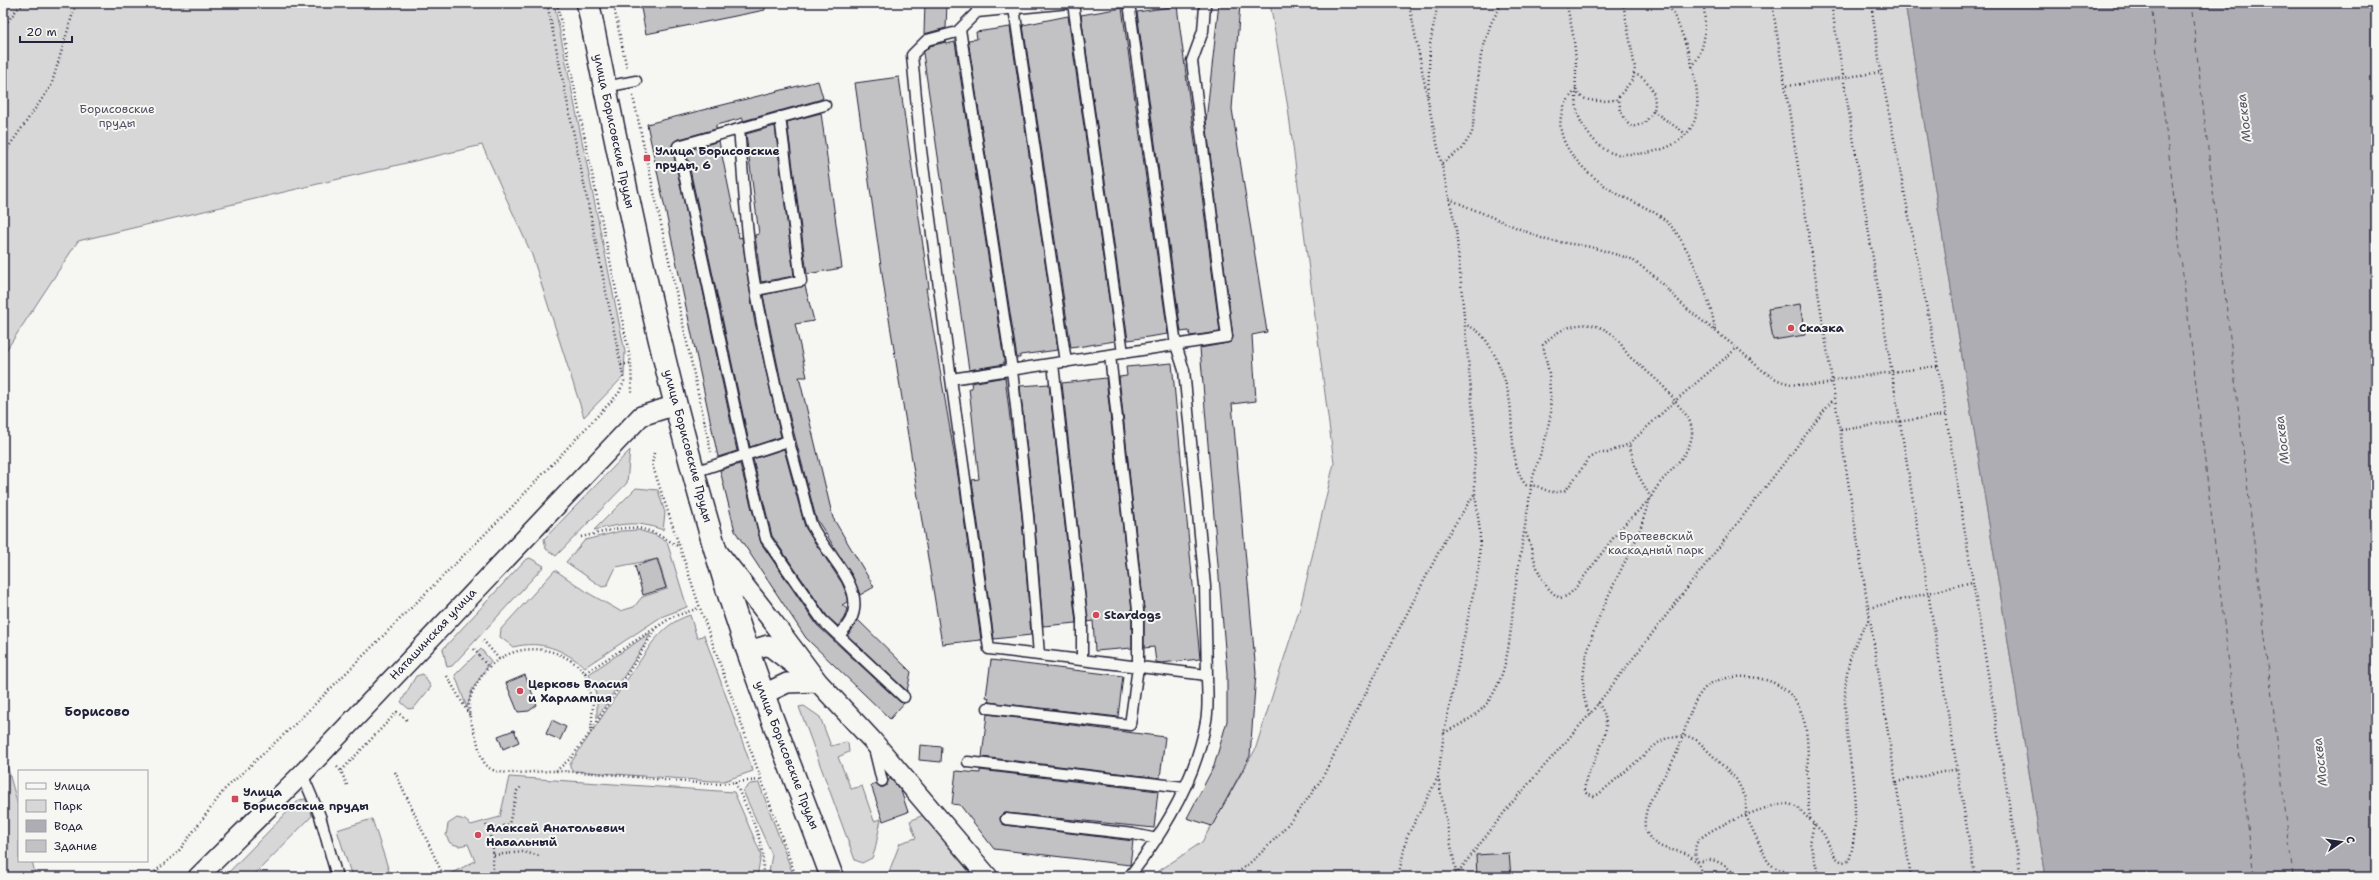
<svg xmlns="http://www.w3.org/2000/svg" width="2379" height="880" viewBox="0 0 2379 880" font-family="'Shantell Sans',sans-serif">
	<rect width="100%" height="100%" fill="#f6f6f2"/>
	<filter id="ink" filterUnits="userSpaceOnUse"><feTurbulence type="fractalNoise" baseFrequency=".025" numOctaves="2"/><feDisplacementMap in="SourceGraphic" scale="8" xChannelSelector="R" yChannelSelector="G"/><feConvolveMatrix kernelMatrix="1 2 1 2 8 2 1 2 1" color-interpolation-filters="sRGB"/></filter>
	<g filter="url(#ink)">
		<path fill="#d7d7d7" stroke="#7c7c89" d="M3,3h551l71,349 -1,24 -40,41 -52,-162 -50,-110 -404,96 -75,114z
			M1270,3h635l141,874h-896l52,-35 53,-92 45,-142 34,-145 -46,-355z
			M630,450l-3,33 -71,73 -10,-7 -2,-10z
			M636,488l22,2 7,23 -2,17c-27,-10 -41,-6 -69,0z
			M638,530l17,5 12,7 20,65 -26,10 -76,50c-23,-18 -43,-27 -72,-20l-13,-10 1,-8 54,-59 35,24 30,17 14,-4 8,-10 25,-8 -9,-30 -42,8 -9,19 -5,1 -36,-25 19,-22 36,-9z
			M530,558l14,8 -92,100 -5,1 -4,-18 82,-89z
			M690,615l7,23 7,-3 49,136 -29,10h-13l-137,-10 -4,-3v-4l82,-121c12,-14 20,-22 38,-28z
			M650,633l-2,6 -51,79v-21l-8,-23z
			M481,649l10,12 -19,29 -5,18 -12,-33z
			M423,674l8,13 -17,21 -5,1 -8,-7 15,-26z
			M804,706l16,11 11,29 15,-4 2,1 1,9 -11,5 13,32 11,-3 12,35 7,-2 -6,31 -3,8 -10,5 -7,-3 -56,-153z
			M3,751l16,58v52h13l4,16h-33z
			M509,777l225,15 27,62 -4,23h-306l-1,-3 25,-13 -7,-17 -9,2 -9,-3 -4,-7 2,-12 9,-6 8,2 6,5 29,-8z
			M759,783l35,94h-26l4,-22 -29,-64 7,-7z
			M305,799l5,8 2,9 -60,61h-28l75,-77z
			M923,815l50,62h-86l13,-34 16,-5 -6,-17z
			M372,819l19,58h-39l-15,-47z"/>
		<path fill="#adadb3" stroke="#757583" d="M1905,3h471v874h-330z"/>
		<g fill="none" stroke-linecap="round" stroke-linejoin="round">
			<path stroke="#535365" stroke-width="1" stroke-dasharray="5 4" stroke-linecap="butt" d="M2151,3l103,874
				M2191,3l102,874"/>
		</g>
		<path fill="#c2c2c4" stroke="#22223b" d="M640,3h125v7l-119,24z
			M925,3h22l-1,25 -22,6z
			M1219,3l21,1 -8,105 35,223 -15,3 4,66 -24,3 24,269 -6,83 -38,70 -25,-8 27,-52 13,-45v-48l-27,-325 28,-5 5,-6 -27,-216z
			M1177,6l43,326 -30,4 -1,-5 -8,1 -44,-320z
			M1122,8l46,326 -40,6 -47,-325z
			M1068,16l47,325 -44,7 -48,-323z
			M1010,27l48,323 -38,5v3h-3l-49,-318 9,-1 -1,-7z
			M946,42v2l9,-2 49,318v4l-35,6 -46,-317 7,-7z
			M899,77l30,211h-3l33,194 22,158 -39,4 -57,-350 -30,-211z
			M818,81l5,17 -4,2 -76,21v-3l-27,7v4l-40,11 -4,5 65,306 -19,6 -71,-333z
			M821,113l21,155 -35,6 -20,-152z
			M775,126l19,150 -33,6 -6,-47 4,-1 -13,-100z
			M719,141l20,97 3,-1 12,81 27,119 -31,10 -64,-296z
			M805,286l9,35 -19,3 12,53h-8l34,141 41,69 -14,8 -7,-18 -37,-59 -33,-127 -20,-96z
			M1800,304l5,31 -32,5 -5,-31z
			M1172,363l28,296 -39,4 -5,-1 -2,-15 -10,1v-39l-25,-232 8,-1 -1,-9z
			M1005,377l17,140 9,118 -37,4 -22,-159 7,-1 -10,-91h3l-1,-5z
			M1106,378l26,232v38l-37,3 -2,-30 -5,1 -26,-239z
			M1049,384l27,239 -33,3 -9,-111 -14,-129z
			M784,449l21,78 37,56 5,12v7l-5,3 5,4 -3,9 -6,8 -11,-10 -55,-80 -19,-77z
			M740,464l21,79 56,82 83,77 4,1 -14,16 -84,-81 -71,-107 -15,-61z
			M657,559l9,29 -23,7 -8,-29z
			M857,619l54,53 -4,19 -60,-56z
			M991,660l132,16 -5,41 -130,-15 1,-4 -3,-1z
			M525,675l12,30 -8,6 -11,1 -12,-29z
			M987,714l178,23 -5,41 -178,-21z
			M552,720l14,7 -6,13 -14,-6z
			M514,730l5,12 -16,7 -5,-13z
			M920,745l22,2 -1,15 -22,-2z
			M980,770l178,21 -4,37 -148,-15 -5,2 -1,4 5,6 128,16 -3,24 -136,-16 -34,-44 -8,-1 4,-33 24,2z
			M890,778l11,13 7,21 -25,9 -12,-36 5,-2 4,4h4z
			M1509,853l2,24h-34l-1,-22z"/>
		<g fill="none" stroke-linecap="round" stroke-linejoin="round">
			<defs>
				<path id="service" d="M977,3v9l92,-9
					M1073,3l50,350
					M1129,3l47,342 8,25 21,216 2,89
					M1014,8l52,354
					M960,29l52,341 16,146 11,139
					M605,87l31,-6
					M825,105l-147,41 67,309 21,84 56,81 82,77
					M739,129c5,53 7,109 17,162 12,68 28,136 47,203 3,11 5,24 10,34 18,34 66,70 26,107
					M756,290l45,-9 -21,-164
					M1053,364l29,255v41
					M951,379l-30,-229 -9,-95 15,-15 30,-8 20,-20
					M694,472l94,-31
					M988,708l142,17 8,-58v-57l-28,-255
					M874,748l8,33
					M968,762l216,25
					M302,774l18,42 17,61
					M1006,819l127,15 24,5
					M1129,877c36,-46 67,-98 77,-156 3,-15 1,-31 1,-46l-218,-26 -38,-270 276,-42 -35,-276 11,-30 2,-25 -2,-3"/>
				<path id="minor" d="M718,552l55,70 45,60 53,57 117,138
					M748,651l20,-6 34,26
					M764,694l23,-11 31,-1
					M198,877l104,-103 339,-358 35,-11"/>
				<path id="secondary" d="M588,3c39,195 79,391 138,582 31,99 70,195 106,292"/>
			</defs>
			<use href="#service" stroke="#22223b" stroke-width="13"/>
			<use href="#minor" stroke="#22223b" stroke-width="22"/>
			<use href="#secondary" stroke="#22223b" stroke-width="25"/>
			<path stroke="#22223b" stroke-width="2.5" stroke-dasharray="1 3" stroke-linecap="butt" d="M557,3l74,360 1,29
				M613,3l14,66
				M1409,3l22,113 25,113 18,195 1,69 5,39 -1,33 -35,168 -6,44 19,100
				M1566,3c6,23 10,44 10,68 0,8 -2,18 3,24 8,8 27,6 37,5l17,-21 2,-11 -12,-65
				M1667,3c16,24 39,92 27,119 -11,25 -40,32 -64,32 -6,0 -13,1 -18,-1 -16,-6 -33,-28 -35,-44 -1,-6 -1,-13 -1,-19 -37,38 -1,75 32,98 20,14 45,19 62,37 19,20 42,78 45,105
				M1772,3l139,874
				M1831,3l144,874
				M1871,3l10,69 57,294 83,511
				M3,28l14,-19 9,-6
				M1692,67c16,-23 13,-38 12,-64
				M1787,86l94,-14
				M633,96l78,356
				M1428,96l2,-52 8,-41
				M1619,97c0,11 4,24 13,30l13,-4c2,-4 7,-9 9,-13 4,-15 -6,-33 -20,-36
				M1653,111l33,23
				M3,155l48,-69 25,-83
				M1442,163l20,-14 10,-16 9,-78 10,-32 11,-20
				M1449,199l97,41 45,7 40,12 22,16 34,34 50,39
				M621,365l10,-2
				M1841,430l104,-15
				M654,453l-2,11 48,144 96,269
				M1526,533c9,23 11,52 34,65l7,-2 7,-6 46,-61 31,-31 -14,-25 -8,-29
				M581,537c46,-10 56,-18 98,10
				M1869,608l103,-26
				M657,627l-72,46c-29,-34 -85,-32 -107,9 -4,6 -8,14 -9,22 -1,12 4,24 8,36 2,8 4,21 11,27 12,11 52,3 68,4 39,1 79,6 118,10 20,1 41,5 61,1 13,31 33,61 27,95
				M483,640l16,19
				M474,649l14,18
				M585,673l8,33 -2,23
				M447,676l23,40
				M1598,703c26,32 -21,69 -12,90l8,3 5,-2 59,-51 9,-5 20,-2 10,4 39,39 10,19v18l22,46 6,5 24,10
				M1590,714c-26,-47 28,-135 48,-179 5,-13 8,-28 14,-40 10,-20 37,-36 40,-60 1,-16 -9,-23 -17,-34l62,-53c27,23 37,39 75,37 7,-1 16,1 21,-5l105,-14
				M1444,733c17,-9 35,-17 46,-34 21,-32 20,-72 25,-108 5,-37 12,-74 17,-111l14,-43 5,-25 -2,-39 -6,-28c18,-21 50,-29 71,-9 7,6 10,15 17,22 15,13 33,26 44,43l-46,43 -22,9h-9l-9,6 -23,31c-11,4 -17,2 -27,-3 -4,-2 -8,-1 -13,-2 -16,-18 -13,-60 -16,-83 -3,-16 -8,-32 -15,-46 -7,-14 -14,-26 -29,-31
				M337,767l4,4
				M556,771l15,-13 19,-25 67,-106 15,-10 27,-9
				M395,772l49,105
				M735,782l25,-2
				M1896,782l61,-13
				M347,785l-6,-14 56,-59 10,8
				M485,821l8,24v32
				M1814,824l-4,19 9,34
				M488,831l21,-7 8,-33 5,-5
				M494,855l29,-3 18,4
				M1456,875l54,-70 80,-91 245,-317
				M149,877l29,-25 47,-63 68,-63 216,-216 110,-117 5,-12 -3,-16 -74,-362
				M1231,877c37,-25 65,-61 90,-97l125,-242 29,-45
				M1398,877l9,-40 31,-60
				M1704,877c-4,-9 -11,-22 -8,-32 3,-15 69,-38 84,-41h10l9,5 24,24 12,24 7,5 7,-1c24,-81 -35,-168 21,-242
				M1737,877c-7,-8 -16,-16 -27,-17 -4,0 -9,2 -13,1 -4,-1 -7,-7 -12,-8 -15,-4 -30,-4 -38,-20 -4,-7 -2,-16 0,-24 8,-22 24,-40 32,-62 7,-18 11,-43 25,-58 15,-17 59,-15 77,-2 42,27 19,94 30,134"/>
			<use href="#service" stroke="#f6f6f2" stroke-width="10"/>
			<use href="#minor" stroke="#f6f6f2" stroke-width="19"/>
			<use href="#secondary" stroke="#f6f6f2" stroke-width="22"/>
		</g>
	</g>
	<g fill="#d1495b" stroke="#f6f6f2" stroke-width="1.5">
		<rect x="643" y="154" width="8" height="8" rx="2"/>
		<circle cx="1791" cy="328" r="4"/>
		<circle cx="1096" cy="615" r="4"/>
		<circle cx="520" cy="691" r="4"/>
		<rect x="231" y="795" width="8" height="8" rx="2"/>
		<circle cx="478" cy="835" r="4"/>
	</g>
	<g text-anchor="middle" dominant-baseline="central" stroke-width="4" stroke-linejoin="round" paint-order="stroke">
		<g font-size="12" fill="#4f4f62" stroke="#f6f6f2">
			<text x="117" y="109">Борисовские<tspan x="117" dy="14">пруды</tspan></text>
			<text x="1656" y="536">Братеевский<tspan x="1656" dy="14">каскадный парк</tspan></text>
		</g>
		<g font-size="12" fill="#22223b" stroke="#f6f6f2">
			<text transform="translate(614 131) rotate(78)">улица Борисовские Пруды</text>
			<text transform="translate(688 446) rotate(75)">улица Борисовские Пруды</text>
			<text transform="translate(433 634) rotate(-47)">Наташинская улица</text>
			<text transform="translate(787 755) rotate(69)">улица Борисовские Пруды</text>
		</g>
		<g font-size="12" font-weight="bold" fill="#22223b" stroke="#f6f6f2" text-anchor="start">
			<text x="655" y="151">Улица Борисовские<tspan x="655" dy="14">пруды, 6</tspan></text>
			<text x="1799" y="328">Сказка</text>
			<text x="1104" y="615">Stardogs</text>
			<text x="528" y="684">Церковь Власия<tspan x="528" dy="14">и Харлампия</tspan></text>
			<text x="243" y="792">Улица<tspan x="243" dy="14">Борисовские пруды</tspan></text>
			<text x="486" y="828">Алексей Анатольевич<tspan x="486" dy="14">Навальный</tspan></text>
		</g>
		<g font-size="13" font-style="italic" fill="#535365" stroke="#f6f6f2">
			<text transform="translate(2244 118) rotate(-97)">Москва</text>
			<text transform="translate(2282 440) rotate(-97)">Москва</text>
			<text transform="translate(2320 762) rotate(-97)">Москва</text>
		</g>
		<g font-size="13" font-weight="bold" fill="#22223b" stroke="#f6f6f2">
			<text x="97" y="711">Борисово</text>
		</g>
	</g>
	<rect width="2379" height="880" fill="none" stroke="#f6f6f2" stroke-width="16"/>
	<rect x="8" y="8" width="2363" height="864" fill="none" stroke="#22223b" stroke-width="1.5" filter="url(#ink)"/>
	<rect x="18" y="770" width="130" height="92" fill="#f6f6f2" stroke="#a1a1a9"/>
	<rect x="26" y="783" width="20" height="6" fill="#f6f6f2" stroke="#a1a1a9"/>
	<text x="54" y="790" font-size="12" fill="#22223b">Улица</text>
	<rect x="26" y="800" width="20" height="12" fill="#d7d7d7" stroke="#a1a1a9"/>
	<text x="54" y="810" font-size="12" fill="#22223b">Парк</text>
	<rect x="26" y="820" width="20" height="12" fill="#adadb3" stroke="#a1a1a9"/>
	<text x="54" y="830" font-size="12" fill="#22223b">Вода</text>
	<rect x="26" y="840" width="20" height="12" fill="#c2c2c4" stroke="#a1a1a9"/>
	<text x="54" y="850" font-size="12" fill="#22223b">Здание</text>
	<g transform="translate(2341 842) rotate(77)" stroke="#f6f6f2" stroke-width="3" paint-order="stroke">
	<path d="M0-3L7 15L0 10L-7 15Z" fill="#22223b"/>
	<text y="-6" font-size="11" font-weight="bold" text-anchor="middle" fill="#22223b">С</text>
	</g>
	<path d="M20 36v6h52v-6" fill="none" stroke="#22223b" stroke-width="2"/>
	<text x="26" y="36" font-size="12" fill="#22223b" stroke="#f6f6f2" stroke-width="3" paint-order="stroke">20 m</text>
</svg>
